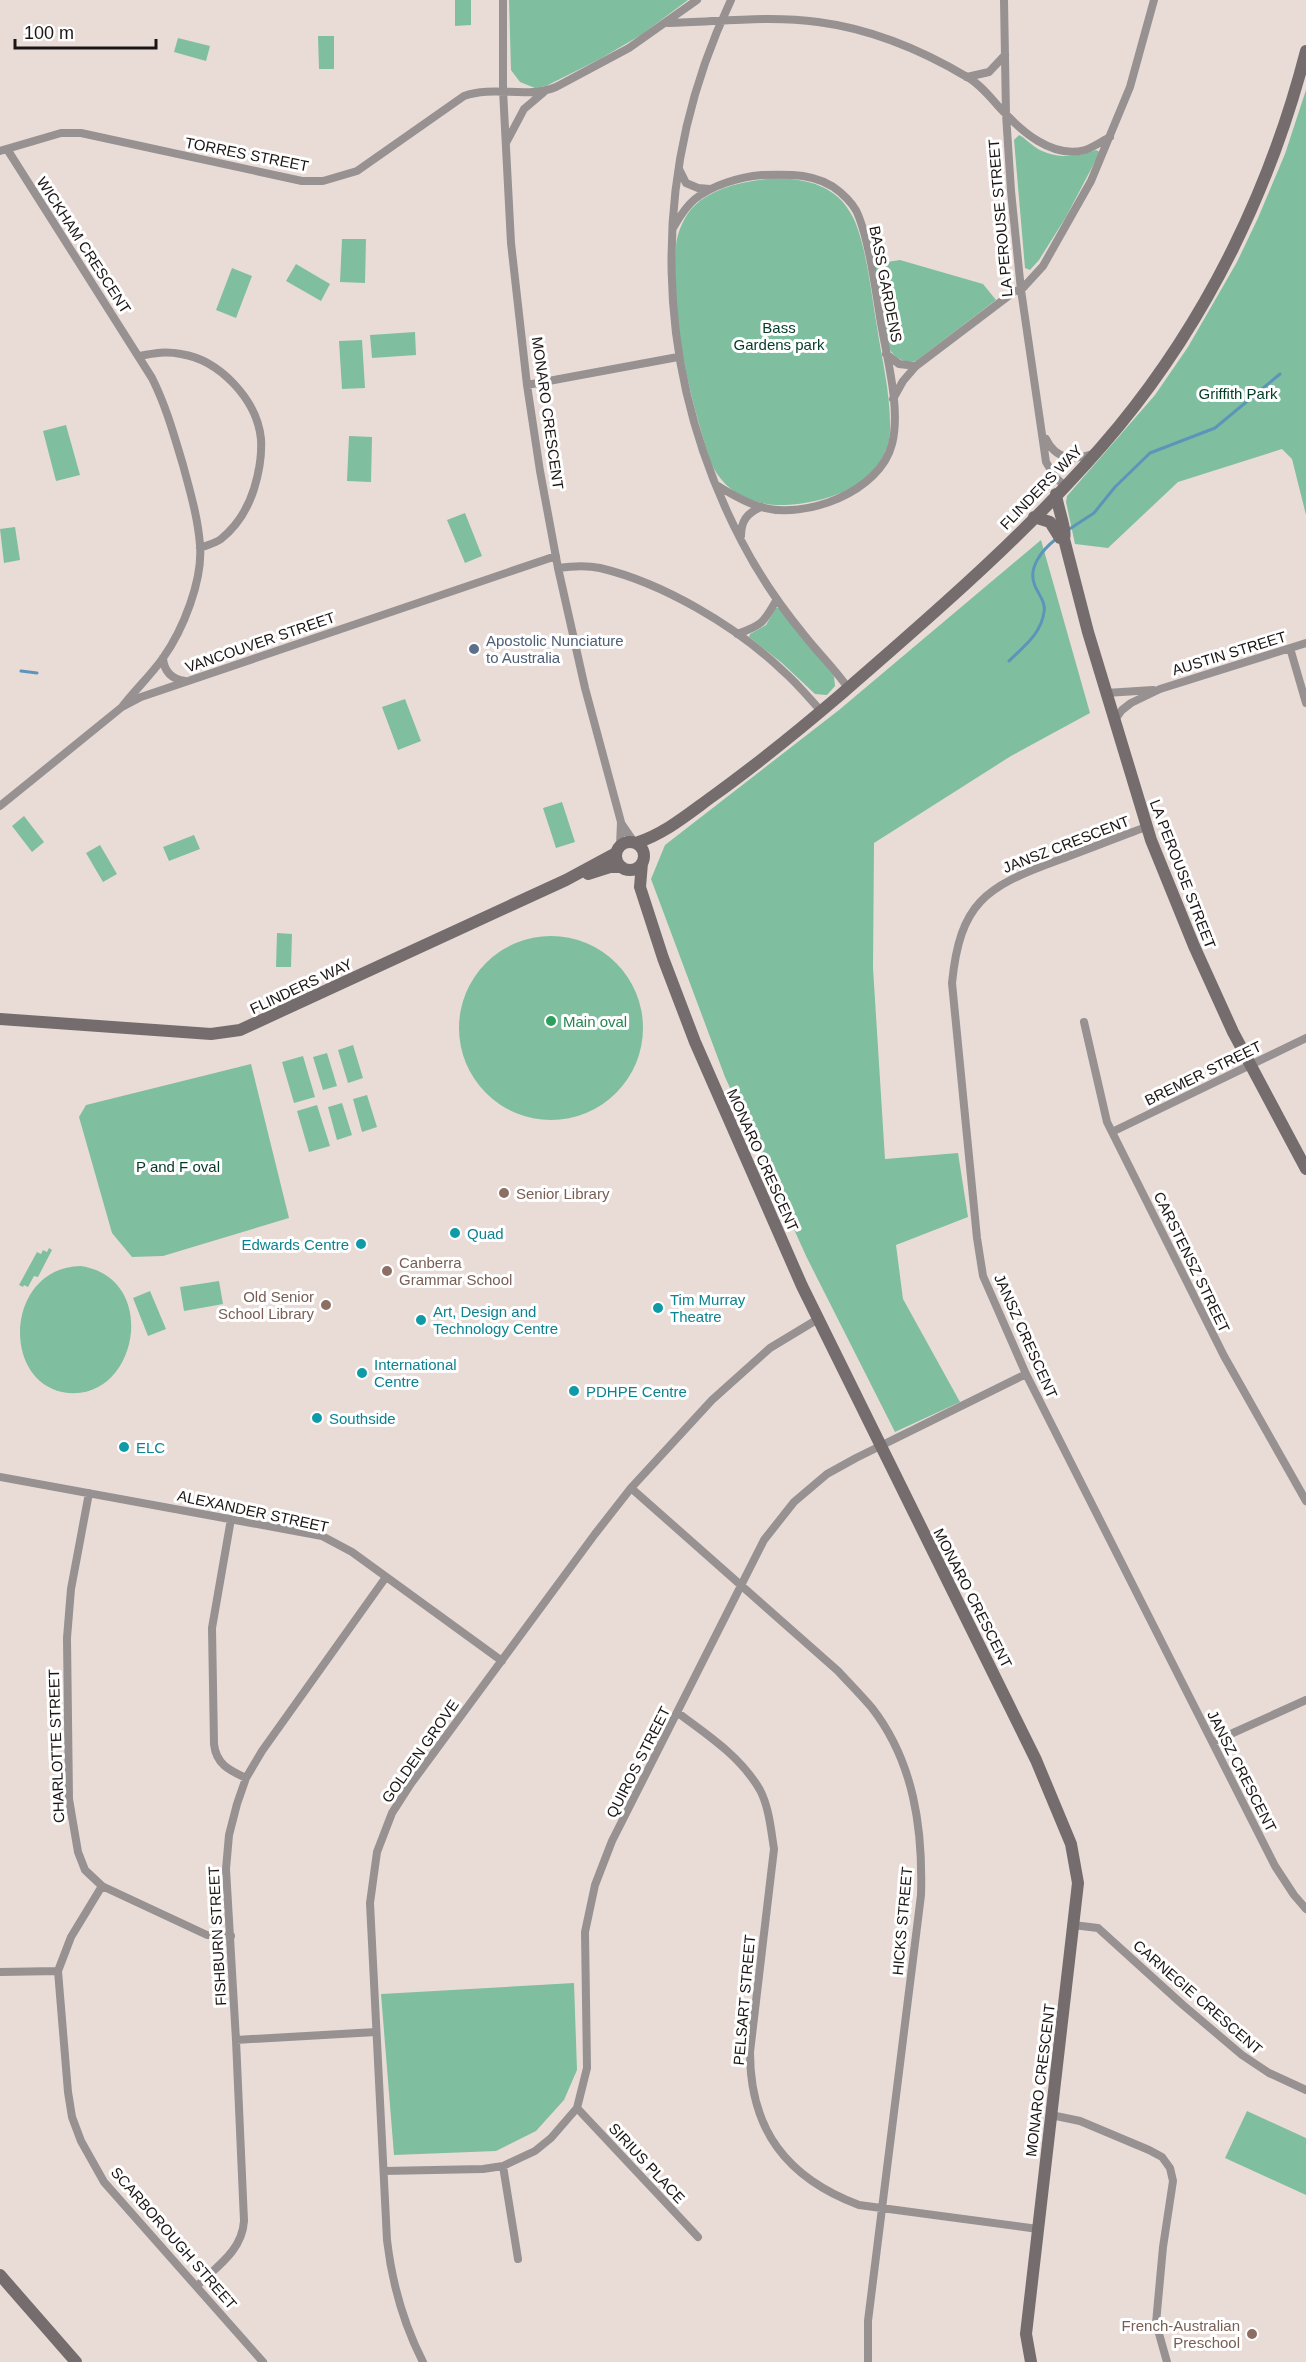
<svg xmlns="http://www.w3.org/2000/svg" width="1306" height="2362" viewBox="0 0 1306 2362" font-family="Arial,sans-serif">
	<rect width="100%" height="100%" fill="#e9dcd7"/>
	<path fill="#80bea0" d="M455,0h16v25l-16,1z
		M509,0h179l-47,35 -41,24 -54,27 -11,2 -15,-6 -9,-12z
		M318,36h16v33h-15z
		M178,38l32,8 -4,15 -32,-9z
		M1306,90v425l-14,-56 -10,-10 -104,33 -70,66 -33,-4 -9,-42 1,-6 88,-101 33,-48 49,-85 21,-44 27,-64z
		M1019,135c6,3 10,8 16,12 17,12 42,11 61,3l4,2 -34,65 -27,43 -9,10 -5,-2 -11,-128z
		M775,178c25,1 49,4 67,23 6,7 11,15 14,23 12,32 15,69 21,103 5,33 14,69 13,103 0,8 -2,15 -5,22 -15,37 -62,51 -99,53 -24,1 -49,-6 -65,-26 -11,-13 -14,-29 -19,-45 -16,-54 -33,-132 -26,-188 1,-12 6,-24 13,-34 19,-25 57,-31 86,-34z
		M342,239h24l-1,44 -25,-1z
		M900,260l83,24 13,16 -80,61c-12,2 -21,-2 -27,-13l-15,-84z
		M296,264l34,20 -9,17 -35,-20z
		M232,268l20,8 -16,42 -20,-8z
		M415,332l1,23 -44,3 -2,-23z
		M362,340l3,48 -23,1 -3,-48z
		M66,425l14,50 -24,6 -13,-50z
		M349,436l23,1 -1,45 -24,-1z
		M465,513l17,43 -17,7 -18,-43z
		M15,527l5,33 -16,3 -4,-34z
		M1041,540l49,173 -79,43 -137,87 -1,125 12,191 73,-6 10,64 -72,28 7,54 57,103 -65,30 -88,-174 -82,-181 -74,-198 14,-34 174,-135z
		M776,608h3l55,68 1,10 -8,9 -12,-1 -33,-31 -33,-26 1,-3 16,-9z
		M405,699l16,42 -23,9 -16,-43z
		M562,802l13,40 -19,6 -13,-40z
		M24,816l20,26 -12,10 -20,-26z
		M194,835l6,14 -31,12 -6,-14z
		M100,845l17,29 -14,8 -17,-29z
		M277,933l15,1 -1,33h-15z
		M459 1028a92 92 0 1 1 184 0a92 92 0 1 1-184 0Z
		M353,1045l10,33 -15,5 -10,-33z
		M327,1053l10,33 -14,4 -10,-33z
		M303,1056l12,41 -21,6 -12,-41z
		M251,1064l38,154 -126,38 -31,1 -20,-24 -33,-116 7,-12z
		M367,1095l10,32 -15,5 -9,-33z
		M342,1103l10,32 -15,5 -9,-33z
		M317,1105l13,41 -21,6 -12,-41z
		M49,1248l3,2 -14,27 -4,-1 -6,11 -4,-2 -1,2 -4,-2 18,-33 4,2 2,-4 4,2z
		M81,1266c82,13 55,141 -19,126 -62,-14 -55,-125 19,-126z
		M219,1281l4,23 -39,7 -4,-24z
		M150,1291l16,38 -18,7 -15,-38z
		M574,1983l3,87 -13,30 -28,31 -40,20 -102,4 -13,-161z
		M1247,2111l59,27v57l-81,-37z"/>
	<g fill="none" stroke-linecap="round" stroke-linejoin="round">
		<path stroke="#5c95ba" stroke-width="3" d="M1068,530l26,-17 21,-26 35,-34 65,-25 65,-54
			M1009,661c15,-15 32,-27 35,-49 2,-9 -5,-17 -9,-26 -8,-18 7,-36 21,-47
			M21,671l16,2"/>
		<path stroke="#979192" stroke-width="8" d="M503,0v90l8,153 16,142 13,86 18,97 27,120 36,134 -1,24
			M731,0c-83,175 -79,369 11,542 17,33 39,65 63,94 14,18 30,33 43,52
			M1004,0l2,114 5,77 10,99 25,172 9,15 10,9
			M668,23c49,-1 101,-8 150,-1 54,7 102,27 149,55 13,7 23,20 33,31 21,23 52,51 85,42 9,-3 17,-9 25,-13
			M967,77l22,-5 16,-17
			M506,143l18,-34 20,-17
			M7,149l145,229c14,28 22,57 31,87 7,26 15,53 17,80 3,35 -17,85 -37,113 -12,17 -28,32 -41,49
			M0,151l61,-18h20l221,48h21l34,-10 107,-75c30,-11 63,3 92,-9l73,-39 68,-48
			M679,169l7,14 12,5 12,1
			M673,228c6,-10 12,-21 22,-29 17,-14 45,-22 67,-24 27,-1 56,-2 78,17 7,6 16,16 19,25 12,33 16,71 22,106 6,36 20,86 11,121 -12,48 -87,76 -131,63 -16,-4 -31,-14 -45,-22
			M886,354l13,10 17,2
			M140,356c14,-3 26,-5 41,-2 39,6 76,46 80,85 1,17 -2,34 -7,50 -6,19 -17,37 -33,50 -5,4 -14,6 -21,9
			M527,385l151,-28
			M893,399l10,-18 13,-15 99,-75 6,-1 22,-24 48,-85 39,-94 24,-87
			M1046,439c10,21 28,22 49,14
			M741,536c0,-15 6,-23 20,-29
			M558,568c14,-2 28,-3 42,0 63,15 136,58 183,103 14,12 26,27 38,40
			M737,634c26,-9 27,-12 40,-35
			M1290,648l16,55
			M163,658c1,13 8,21 22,23
			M1106,693l47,-3
			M1114,721l8,-11 9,-7 29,-14 146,-46
			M0,806l122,-99 19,-10 415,-141
			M621,823l13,19
			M1146,827c-30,11 -60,23 -90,34 -71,26 -96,42 -104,122l25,255 6,38 43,98 249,492 19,29 12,14
			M1084,1022l23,100 117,234 82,145
			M1112,1132l194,-94
			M0,1477l322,59 30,16 150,109
			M631,1488l207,183c11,12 23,24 34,37 42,54 51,121 49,187l-53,426v41
			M89,1493l-18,96 -4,49 2,161 9,53 7,18 17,16 105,49 24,1
			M231,1519l-19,109 2,116c2,20 15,26 32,34
			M678,1713c30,22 63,44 82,77 9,17 11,40 14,59l-24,203c0,78 37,126 109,153l179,24
			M1213,1742l93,-42
			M102,1886l-31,51 -13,34 10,121 4,25 9,24 23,41 159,180
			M1073,1925l25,3 85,77 59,50 27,18 37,17
			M0,1972l58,-1
			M236,2040l140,-8
			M577,2108l121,129
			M1051,2115l29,6 69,29 13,7 8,11 3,13 -10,66 -7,76 11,39
			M503,2166l15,93
			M384,2171l99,-2 20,-3 32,-15 16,-13 26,-30 10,-40 -2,-136 10,-47 17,-44 152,-301 30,-38 33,-28 29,-16 170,-84
			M197,2286c20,-20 45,-35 47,-65l-8,-181 -10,-171 3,-34 8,-31 9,-26 16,-27 124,-174
			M423,2362c-20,-39 -31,-79 -36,-122l-17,-337 7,-51 15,-39 18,-28 185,-251 36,-46 81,-88 58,-52 48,-29"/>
		<path stroke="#746c6d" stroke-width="12" d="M1056,494c1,12 11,36 8,45l24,93 63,208 43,106 39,86 73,137
			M1034,517l16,5 10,16 4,1
			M616 856a14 14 0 1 1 28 0a14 14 0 1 1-28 0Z
			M636,843c30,-10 52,-29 77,-47 43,-31 85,-65 126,-100 97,-84 198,-171 280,-270 90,-110 152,-239 187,-375
			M642,863l-2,24 23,71 32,84 107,244 234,474 35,84 7,39 -52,451 5,28
			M588,874l22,-7h12
			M0,1019l211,15 29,-4 326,-150 50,-27
			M0,2275l76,87"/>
	</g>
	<circle fill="#5c6f8a" stroke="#fff" stroke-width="2" cx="474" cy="649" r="6"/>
	<circle fill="#2e9e5b" stroke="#fff" stroke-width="2" cx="551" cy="1021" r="6"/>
	<g fill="#8d6e63" stroke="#fff" stroke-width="2">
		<circle cx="504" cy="1193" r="6"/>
		<circle cx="387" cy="1271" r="6"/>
		<circle cx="326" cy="1305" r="6"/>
		<circle cx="1252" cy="2334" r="6"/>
	</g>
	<g fill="#0f9aa8" stroke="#fff" stroke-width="2">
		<circle cx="455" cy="1233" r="6"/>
		<circle cx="361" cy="1244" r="6"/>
		<circle cx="658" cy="1308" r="6"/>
		<circle cx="421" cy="1320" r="6"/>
		<circle cx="362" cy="1373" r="6"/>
		<circle cx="574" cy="1391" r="6"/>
		<circle cx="317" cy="1418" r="6"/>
		<circle cx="124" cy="1447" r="6"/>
	</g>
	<g text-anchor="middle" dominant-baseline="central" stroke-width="6" stroke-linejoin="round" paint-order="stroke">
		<g font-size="15" fill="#1b1615" stroke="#fff">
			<text transform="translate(247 154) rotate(11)">TORRES STREET</text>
			<text transform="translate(1000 218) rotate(-95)">LA PEROUSE STREET</text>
			<text transform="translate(84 245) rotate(57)">WICKHAM CRESCENT</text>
			<text transform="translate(886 284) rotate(79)">BASS GARDENS</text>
			<text transform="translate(548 413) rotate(82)">MONARO CRESCENT</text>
			<text transform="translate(1041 487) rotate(-46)">FLINDERS WAY</text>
			<text transform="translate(260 642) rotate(-19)">VANCOUVER STREET</text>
			<text transform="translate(1229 653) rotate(-17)">AUSTIN STREET</text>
			<text transform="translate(1066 844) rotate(-21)">JANSZ CRESCENT</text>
			<text transform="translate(1183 874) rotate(69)">LA PEROUSE STREET</text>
			<text transform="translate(301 986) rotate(-25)">FLINDERS WAY</text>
			<text transform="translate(1203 1073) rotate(-26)">BREMER STREET</text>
			<text transform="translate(763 1160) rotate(66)">MONARO CRESCENT</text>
			<text transform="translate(1192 1262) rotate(64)">CARSTENSZ STREET</text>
			<text transform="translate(1026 1336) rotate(66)">JANSZ CRESCENT</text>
			<text transform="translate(253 1511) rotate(12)">ALEXANDER STREET</text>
			<text transform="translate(973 1598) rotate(63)">MONARO CRESCENT</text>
			<text transform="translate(56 1746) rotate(-92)">CHARLOTTE STREET</text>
			<text transform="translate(420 1751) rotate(-55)">GOLDEN GROVE</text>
			<text transform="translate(638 1762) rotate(-63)">QUIROS STREET</text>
			<text transform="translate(1242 1771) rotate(63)">JANSZ CRESCENT</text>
			<text transform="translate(902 1921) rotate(-85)">HICKS STREET</text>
			<text transform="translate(217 1936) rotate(-93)">FISHBURN STREET</text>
			<text transform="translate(1198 1997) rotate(41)">CARNEGIE CRESCENT</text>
			<text transform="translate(744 2000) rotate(-85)">PELSART STREET</text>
			<text transform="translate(1040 2080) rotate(-83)">MONARO CRESCENT</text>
			<text transform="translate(647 2163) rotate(47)">SIRIUS PLACE</text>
			<text transform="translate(174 2238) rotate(49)">SCARBOROUGH STREET</text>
		</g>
		<g font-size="15" fill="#003b26" stroke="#fff">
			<text x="779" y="327">Bass<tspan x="779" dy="17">Gardens park</tspan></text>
			<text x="1238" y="393">Griffith Park</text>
			<text x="178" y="1166">P and F oval</text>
		</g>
		<g font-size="15" fill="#4e5e75" stroke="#fff" text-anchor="start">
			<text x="486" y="640">Apostolic Nunciature<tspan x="486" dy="17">to Australia</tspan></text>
		</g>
		<g font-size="15" fill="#27864d" stroke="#fff" text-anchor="start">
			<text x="563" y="1021">Main oval</text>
		</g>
		<g font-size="15" fill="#785e54" stroke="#fff" text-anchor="start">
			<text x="516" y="1193">Senior Library</text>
			<text x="399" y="1262">Canberra<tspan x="399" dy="17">Grammar School</tspan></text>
			<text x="314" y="1296" text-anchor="end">Old Senior<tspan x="314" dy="17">School Library</tspan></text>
			<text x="1240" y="2325" text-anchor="end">French-Australian<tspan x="1240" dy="17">Preschool</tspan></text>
		</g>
		<g font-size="15" fill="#0d838f" stroke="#fff" text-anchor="start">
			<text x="467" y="1233">Quad</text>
			<text x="349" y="1244" text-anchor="end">Edwards Centre</text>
			<text x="670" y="1299">Tim Murray<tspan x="670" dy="17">Theatre</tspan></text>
			<text x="433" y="1311">Art, Design and<tspan x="433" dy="17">Technology Centre</tspan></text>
			<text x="374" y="1364">International<tspan x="374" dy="17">Centre</tspan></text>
			<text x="586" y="1391">PDHPE Centre</text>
			<text x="329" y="1418">Southside</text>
			<text x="136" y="1447">ELC</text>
		</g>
	</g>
	<path d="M15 39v9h141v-9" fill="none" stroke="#1b1615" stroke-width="3"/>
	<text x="24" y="39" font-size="18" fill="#1b1615" stroke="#ffffff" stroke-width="4.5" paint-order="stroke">100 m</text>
</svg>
